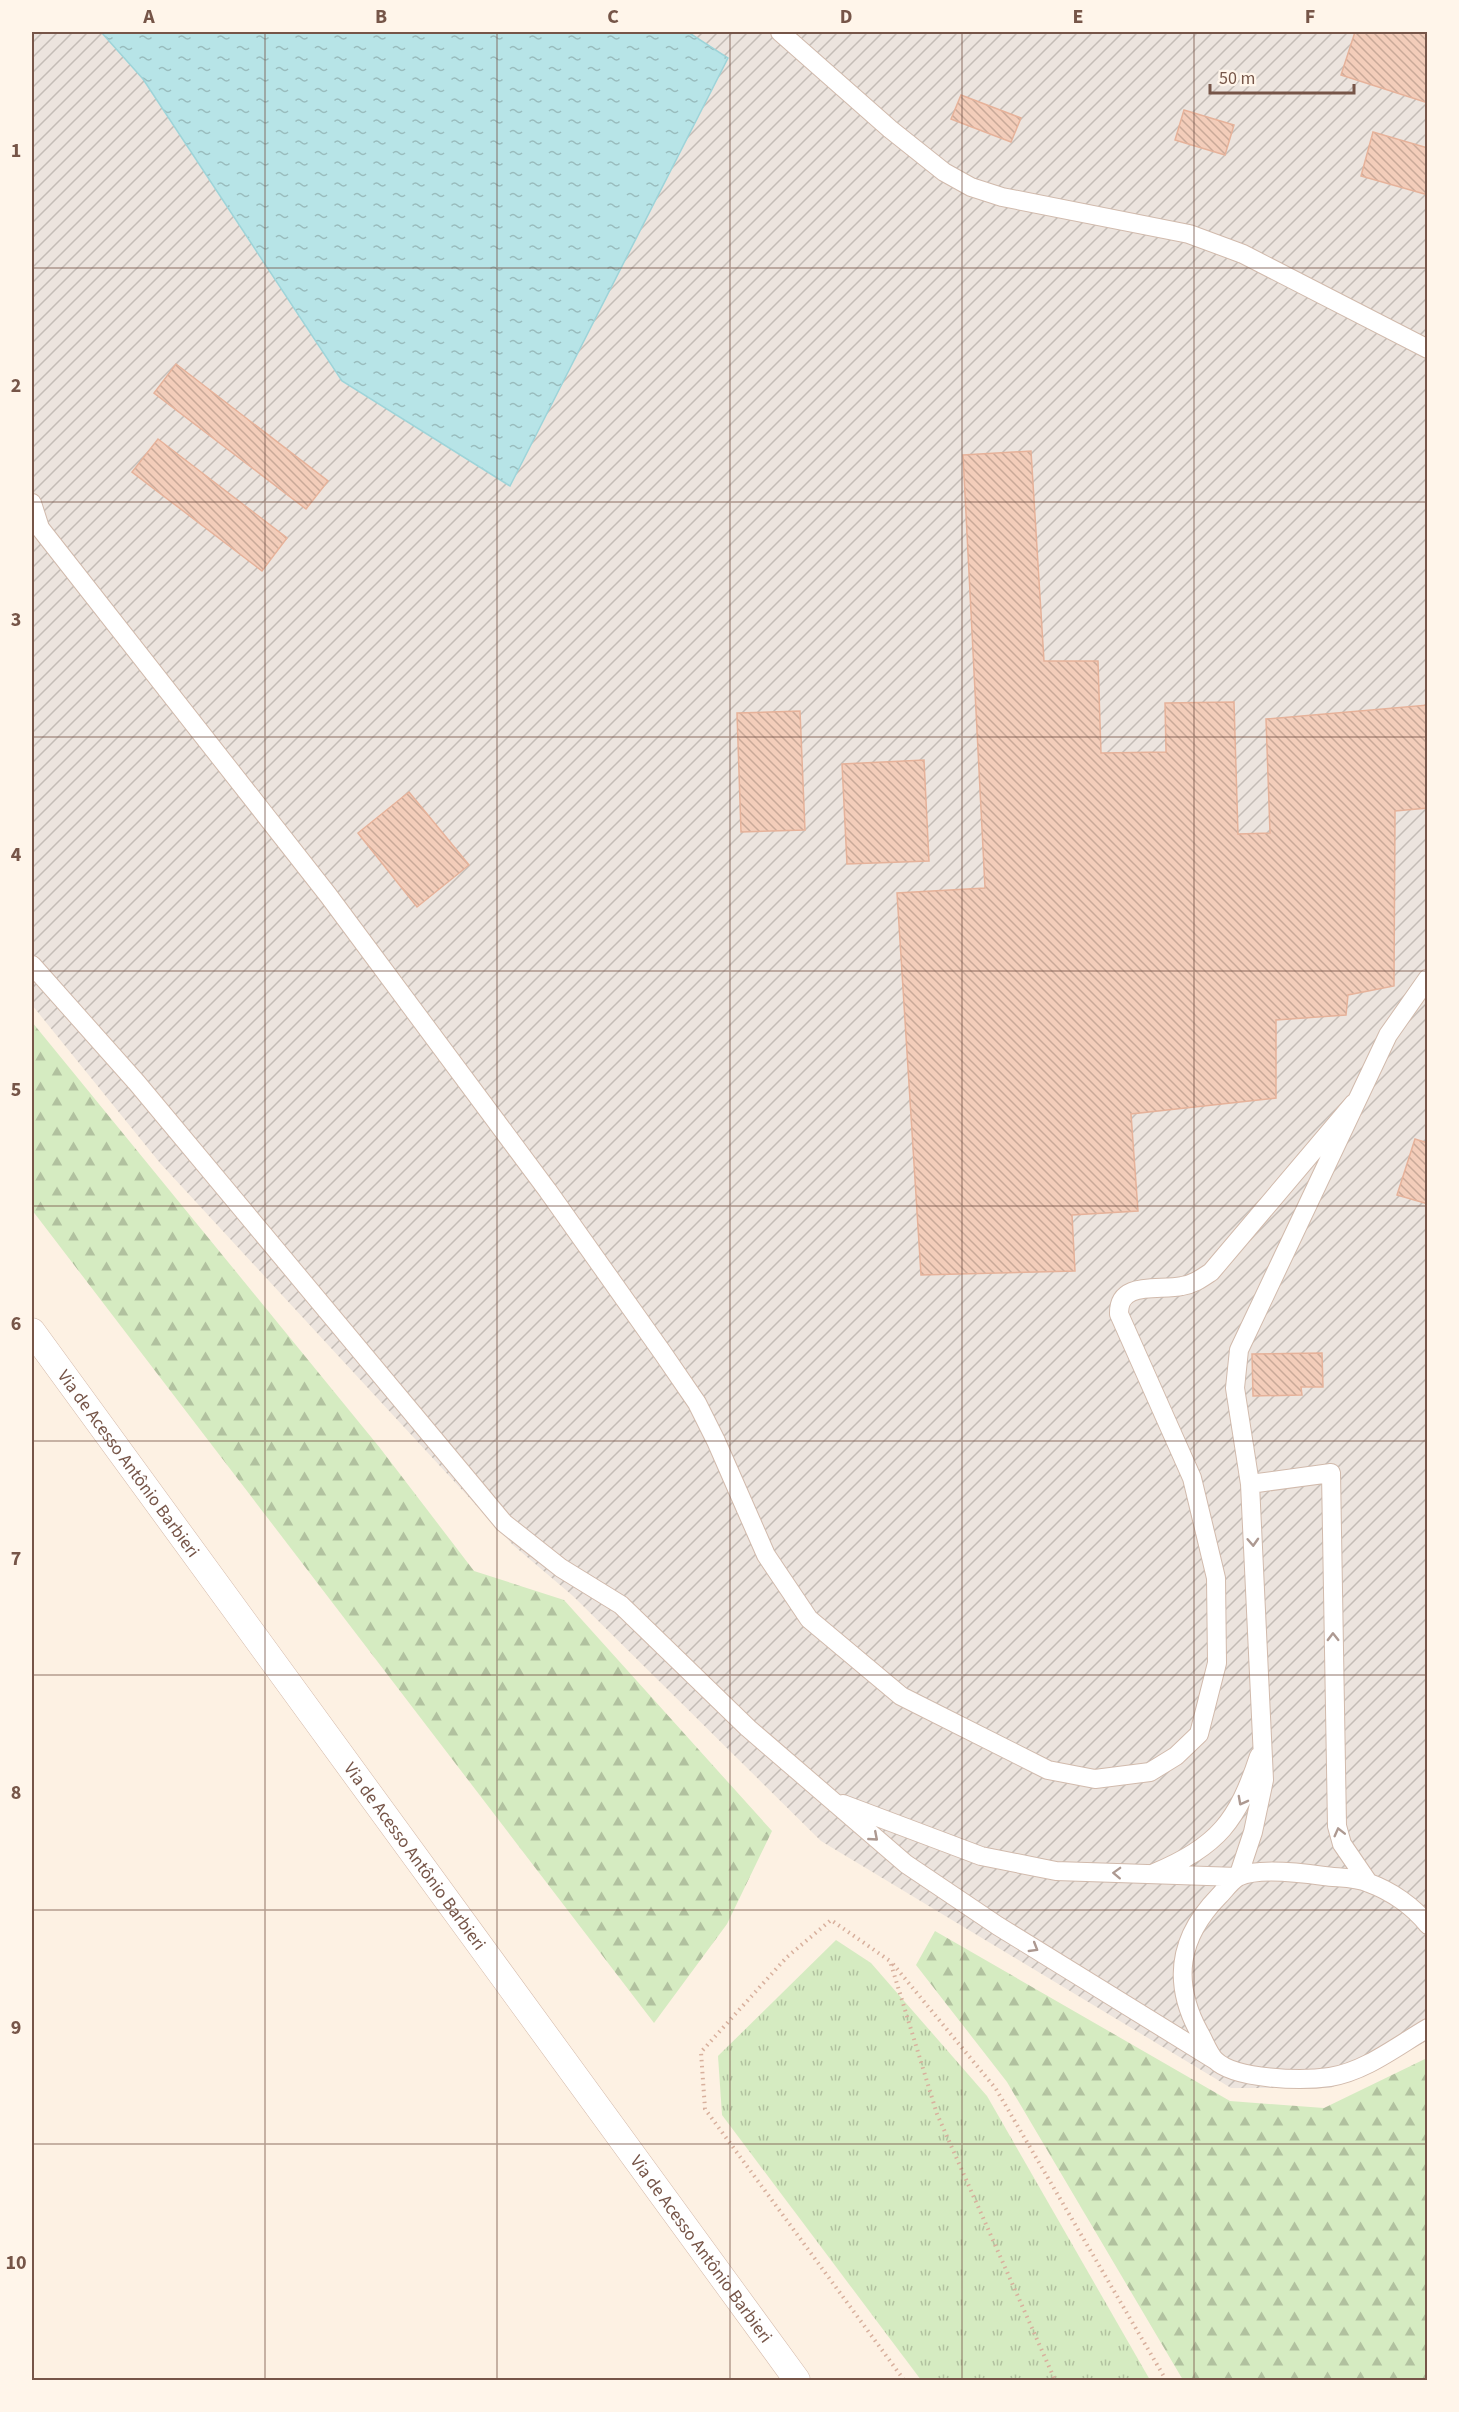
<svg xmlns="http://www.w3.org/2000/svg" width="1459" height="2412" viewBox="0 0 1459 2412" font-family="'Source Sans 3',sans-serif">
	<defs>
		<pattern id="industrial-furrows" width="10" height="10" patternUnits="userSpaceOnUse" patternTransform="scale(1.5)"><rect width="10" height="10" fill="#ece4de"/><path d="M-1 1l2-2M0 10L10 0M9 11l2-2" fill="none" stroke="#c4bcb6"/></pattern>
		<pattern id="grass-tufts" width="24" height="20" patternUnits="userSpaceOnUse" patternTransform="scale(1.5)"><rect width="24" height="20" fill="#d5ebc1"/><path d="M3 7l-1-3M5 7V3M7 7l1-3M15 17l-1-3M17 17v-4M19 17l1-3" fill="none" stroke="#b1c19f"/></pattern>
		<pattern id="forest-firs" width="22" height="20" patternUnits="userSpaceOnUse" patternTransform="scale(1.5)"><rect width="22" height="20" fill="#d5ebc1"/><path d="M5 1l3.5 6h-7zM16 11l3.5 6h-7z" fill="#b1c19f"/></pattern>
		<pattern id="water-ripples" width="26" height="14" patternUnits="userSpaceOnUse" patternTransform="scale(1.5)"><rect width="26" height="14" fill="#b7e4e7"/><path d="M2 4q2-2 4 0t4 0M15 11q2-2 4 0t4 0" fill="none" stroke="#99bcbd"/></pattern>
		<pattern id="building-back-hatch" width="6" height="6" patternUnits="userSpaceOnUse" patternTransform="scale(1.5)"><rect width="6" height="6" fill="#f3cdba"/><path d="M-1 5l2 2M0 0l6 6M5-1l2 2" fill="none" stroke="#c9a999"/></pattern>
	</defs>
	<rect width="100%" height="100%" fill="#fdf1e3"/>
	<path fill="url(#industrial-furrows)" d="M32,32h1395v2009l-97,47h-99l-410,-247 -248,-245 -60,-51 -353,-382 -128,-158z"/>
	<path fill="url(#grass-tufts)" d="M836,1940l35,23 116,133 163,284h-229l-199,-265 -4,-59z"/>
	<path fill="url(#forest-firs)" d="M32,1022l348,426 94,123 90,29 208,231 -45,93 -73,99 -622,-813z
		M935,1931l295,170 94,7 103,-50v322h-244l-176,-298 -91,-117z"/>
	<path fill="url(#water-ripples)" stroke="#9dd4d9" stroke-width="1.5" d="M101,32h587l40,26 -218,428 -168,-105 -199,-302z"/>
	<path fill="url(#building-back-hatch)" stroke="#e6b29a" stroke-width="1.5" d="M1355,32h73v71l-87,-28z
		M961,95l60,23 -10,24 -60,-23z
		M1184,110l50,15 -9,30 -50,-15z
		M1373,132l55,16v47l-67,-19z
		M176,364l152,117 -22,28 -152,-116z
		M158,439l129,99 -25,33 -130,-99z
		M1031,451l13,210h54l3,92 65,-1 -1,-49 69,-1 4,132 32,-1 -4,-114 162,-14v103l-33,3 -1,175 -46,9 -2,20 -70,5v78l-145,16 7,97 -66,4 3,56 -154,4 -24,-382 88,-5 -22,-433z
		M800,711l5,119 -64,2 -4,-119z
		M924,760l5,101 -82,3 -5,-100z
		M409,792l60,73 -52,42 -59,-74z
		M1415,1139l13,4v61l-31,-9z
		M1322,1353l1,34h-22l1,8 -49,1 -1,-42z"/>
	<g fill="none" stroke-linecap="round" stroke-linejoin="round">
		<defs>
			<path id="street" d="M780,32l110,97 54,43 27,15 31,10 187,37 54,20 185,95
				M32,503l8,25 288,367 220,296 114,161 35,51 19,38 50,114 43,64 92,77 147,74 47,9 55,-7 26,-16 23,-22 18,-71 -1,-85 -24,-100 -73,-164c-1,-34 40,-23 63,-28 12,-2 20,-8 29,-14l143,-169
				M32,965l105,118 367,440 57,45 60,37 127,123 158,136 92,62 217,134
				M1250,1484l81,-11 6,353 5,18 26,38
				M843,1804l138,52 75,15 182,6 15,-45 11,-52 -14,-296 -15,-96 4,-38 149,-315 40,-57
				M1154,1873c64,-26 84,-53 105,-117
				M1428,1925c-15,-19 -37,-34 -59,-42 -13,-6 -31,-5 -45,-7 -21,-3 -67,-9 -86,1 -7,4 -14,14 -19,19 -41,42 -47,86 -20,136 5,8 9,21 16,28 20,20 88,21 115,17 36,-6 67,-31 98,-49"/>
			<g id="secondary">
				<path id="s1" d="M32,1331l765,1049"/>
			</g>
		</defs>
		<use href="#street" stroke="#d1baac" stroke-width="20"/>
		<use href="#secondary" stroke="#d4b9a9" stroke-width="27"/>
		<path stroke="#d8b09d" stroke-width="4" stroke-dasharray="1.5 4.5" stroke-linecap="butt" d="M893,1964l103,125 170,291
			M904,2380l-199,-271 -4,-57 86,-95 44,-37 59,41 47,153 118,266"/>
		<use href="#street" stroke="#fff" stroke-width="18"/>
		<use href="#secondary" stroke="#fff" stroke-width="26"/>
	</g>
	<defs><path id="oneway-chevron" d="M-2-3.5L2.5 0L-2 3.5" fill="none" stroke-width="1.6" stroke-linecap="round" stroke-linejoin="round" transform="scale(1.5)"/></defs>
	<g stroke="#ad9991">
		<use href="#oneway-chevron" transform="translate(1253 1542) rotate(87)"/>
		<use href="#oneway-chevron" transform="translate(1333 1637) rotate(-91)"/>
		<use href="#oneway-chevron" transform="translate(1242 1801) rotate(118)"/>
		<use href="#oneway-chevron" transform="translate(1339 1832) rotate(-104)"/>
		<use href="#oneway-chevron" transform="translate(874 1837) rotate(41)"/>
		<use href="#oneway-chevron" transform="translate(1117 1873) rotate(-178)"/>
		<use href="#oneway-chevron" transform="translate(1034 1948) rotate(31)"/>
	</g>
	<path fill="none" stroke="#765548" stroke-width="1.5" stroke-opacity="0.55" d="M265,32v2348M497,32v2348M730,32v2348M962,32v2348M1194,32v2348M32,268h1396M32,502h1396M32,737h1396M32,971h1396M32,1206h1396M32,1441h1396M32,1675h1396M32,1910h1396M32,2144h1396"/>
	<g text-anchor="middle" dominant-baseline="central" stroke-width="6" stroke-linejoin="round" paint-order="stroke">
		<g font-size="18" fill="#765548" stroke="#fff5ea">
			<text stroke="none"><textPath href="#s1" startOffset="164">Via de Acesso Antônio Barbieri</textPath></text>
			<text stroke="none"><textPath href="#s1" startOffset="650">Via de Acesso Antônio Barbieri</textPath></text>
			<text stroke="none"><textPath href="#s1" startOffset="1136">Via de Acesso Antônio Barbieri</textPath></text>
		</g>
	</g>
	<rect width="1459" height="2412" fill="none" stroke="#fff5ea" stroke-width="66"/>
	<path d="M1210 84v9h144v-9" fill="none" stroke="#765548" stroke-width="3"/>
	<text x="1219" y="84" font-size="18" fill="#765548" stroke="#fff5ea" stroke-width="4.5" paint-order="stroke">50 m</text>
	<rect x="33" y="33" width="1393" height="2346" fill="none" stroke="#765548" stroke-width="2"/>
	<g font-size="20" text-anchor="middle" font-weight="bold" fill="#765548">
		<text x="149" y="23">A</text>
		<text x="381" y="23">B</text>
		<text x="613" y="23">C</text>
		<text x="846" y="23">D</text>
		<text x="1078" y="23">E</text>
		<text x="1310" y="23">F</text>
		<text x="16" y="157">1</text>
		<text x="16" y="392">2</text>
		<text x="16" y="626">3</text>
		<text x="16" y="861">4</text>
		<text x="16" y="1096">5</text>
		<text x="16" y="1330">6</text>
		<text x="16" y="1565">7</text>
		<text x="16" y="1799">8</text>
		<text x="16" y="2034">9</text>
		<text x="16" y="2269">10</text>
	</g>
</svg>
